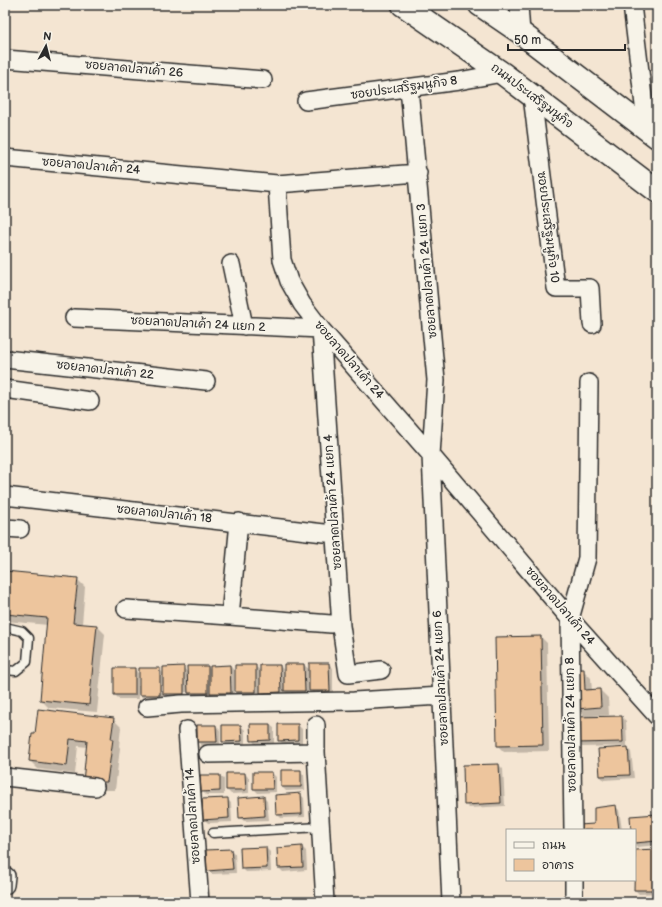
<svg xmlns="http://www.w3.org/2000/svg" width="662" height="907" viewBox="0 0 662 907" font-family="'Balsamiq Sans','Playpen Sans Thai',sans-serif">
	<rect width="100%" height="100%" fill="#f4e5d2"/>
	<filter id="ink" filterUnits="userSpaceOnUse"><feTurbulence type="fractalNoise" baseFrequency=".025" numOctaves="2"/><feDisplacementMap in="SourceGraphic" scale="8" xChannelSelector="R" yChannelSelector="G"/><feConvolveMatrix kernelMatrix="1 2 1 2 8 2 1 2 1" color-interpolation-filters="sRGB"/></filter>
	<g filter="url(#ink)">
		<path fill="#0003" d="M5,572l72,7 8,8 -3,37 15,2 8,8 -8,78 -48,-4 -8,-8 7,-75 -43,-4z
			M541,637l6,6 2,108 -45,1 -6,-6z
			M329,664l4,4v26h-19l-6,-5v5l-19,1 -5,-5v6h-19l-6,-5 1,4 -20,1 -4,-4 19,-26 6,5 19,-5 5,5v-6h19l6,5z
			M230,666l4,4v27h-19l-3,-4v4h-20l-5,-5 -20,1v2h20v3h-19l-5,-5v6h-19l-6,-6 1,6h-20l-4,-4 19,-26 4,4v13h2l19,-17 5,5 19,-7 5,6 20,-6 3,3z
			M583,670l8,8 1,13 8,-1 8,8 1,17 -17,1v2l30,-1 4,4 1,25 -45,1 -4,-4 8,-25 -9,-10z
			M113,719l8,8 -2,19 1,2 -5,42h-23l-5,-43 -9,-1 -3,28 -37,-5 -8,-8 3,-26z
			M270,725l4,3v16h-19l-3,-4z
			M298,725l4,4v15h-19l-4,-4z
			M216,726l4,4v15l-18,1 -4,-4z
			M241,726l4,4v15h-18l-4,-4z
			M627,748l4,4 3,26 -30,2 -4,-4 -1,-26z
			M499,765l4,4 2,37 -36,2 -4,-4z
			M300,771l4,4 1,15 -19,1 -4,-4z
			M272,773l4,4v15l-18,1 -4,-4z
			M245,774l4,4v15l-18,1 -4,-4z
			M220,776l4,3v16h-18l-4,-4z
			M300,794l4,4 1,19 -24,1 -4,-4z
			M263,797l4,4 2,19 -25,1 -4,-3z
			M227,799l4,4 1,19 -24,1 -4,-4z
			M615,806l4,4 3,20h-42l15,-5z
			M657,815v30l-20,2 -2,-2v-15h-3z
			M302,847l4,4 1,19 -24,2 -4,-4z
			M266,848l4,4 1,19 -25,1 -4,-4z
			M231,850l4,4 1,19 -24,1 -4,-4z
			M657,850v43l-18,1 -4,-4z"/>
		<path fill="#edc59d" stroke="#2b2b2b" d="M5,571l73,7 -5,45 24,2 -8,80 -49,-5 7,-82 -42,-4z
			M541,636l2,109 -46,1 -2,-109z
			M309,663h20l1,28h-21z
			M284,664h20l1,27h-21z
			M230,665l1,28h-21v-27z
			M235,665h21v27h-21z
			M260,665h20l1,27 -21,1z
			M184,666v28h-21v-27z
			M187,666h21v27h-20z
			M114,668h21v27h-21z
			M139,668h21v27h-21z
			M573,669h11l1,21 15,-1 1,18 -25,2z
			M38,709l76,9 -3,21h2l-6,43h-24l4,-41 -17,-2 -3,27 -38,-5 3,-27h3z
			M622,716l1,26 -46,1 -1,-26z
			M250,724h20v16l-19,1z
			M278,724h20v16l-20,1z
			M197,725h19l1,17h-20z
			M222,725h19l1,16 -20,1z
			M628,747l2,28 -30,1 -2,-27z
			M499,764l2,39 -37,2 -1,-40z
			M281,770h20v17h-20z
			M253,772h19l1,17h-20z
			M226,773h19l1,17h-20z
			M200,775h20v16l-19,1z
			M301,793l1,21 -26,1 -1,-20z
			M264,796l1,20 -26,2 -1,-20z
			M228,798l1,20 -26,2 -1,-21z
			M616,805l3,25h-40v-5l15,-1v-16z
			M657,814v27l-22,2v-13h-4l-1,-14z
			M302,846l1,21 -25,1 -1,-20z
			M266,847l1,21 -26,1 -1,-21z
			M231,849l2,20 -26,2 -1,-21z
			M657,849v41h-23l1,-40z"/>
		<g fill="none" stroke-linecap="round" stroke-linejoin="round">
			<defs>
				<path id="lane" d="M5,627l17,4 7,7 -2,24 -11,9 -11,-1
					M213,833l107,-6"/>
				<path id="street" d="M519,5l2,28
					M632,5l15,125
					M5,59l258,21
					M409,88l27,292 -5,75 20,447
					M532,96l24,192h34l2,36
					M306,101l153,-20 43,-8
					M5,158l272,26 5,76 7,21 13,23 19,25 110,126 139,164 87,97
					M277,184l141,-11
					M231,264l13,62
					M74,318l247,11 20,297 7,48 33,-4
					M5,359l201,22
					M5,389l85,12
					M5,496l319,37
					M5,528l15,1
					M126,609l104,7 9,-94
					M230,616l101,8
					M147,707l34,-3 173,-3 88,-5
					M316,725v27l9,150
					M187,730l13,172
					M208,754l108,-2
					M5,777l90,10
					M573,830l-3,-211 17,-61 2,-175
					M574,880v22
					M5,885l1,-9"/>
				<path id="primary" d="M403,5l99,68 155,118
					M480,5l41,28 136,104"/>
			</defs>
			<use href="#lane" stroke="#2b2b2b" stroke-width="11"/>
			<use href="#street" stroke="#2b2b2b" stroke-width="20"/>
			<use href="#primary" stroke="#2b2b2b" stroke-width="25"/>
			<use href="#lane" stroke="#f7f3e8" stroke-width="8"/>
			<use href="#street" stroke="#f7f3e8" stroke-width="17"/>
			<use href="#primary" stroke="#f7f3e8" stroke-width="22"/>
		</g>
	</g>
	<g text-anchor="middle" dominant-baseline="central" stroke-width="3.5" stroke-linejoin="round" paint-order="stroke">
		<g font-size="12" fill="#2b2b2b" stroke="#f7f3e8">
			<text transform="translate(134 69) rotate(5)">ซอยลาดปลาเค้า 26</text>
			<text transform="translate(404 88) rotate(-8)">ซอยประเสริฐมนูกิจ 8</text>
			<text transform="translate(532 96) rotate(37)">ถนนประเสริฐมนูกิจ</text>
			<text transform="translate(91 166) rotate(5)">ซอยลาดปลาเค้า 24</text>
			<text transform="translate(548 227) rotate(83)">ซอยประเสริฐมนูกิจ 10</text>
			<text transform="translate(427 271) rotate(-95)">ซอยลาดปลาเค้า 24 แยก 3</text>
			<text transform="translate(198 324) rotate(3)">ซอยลาดปลาเค้า 24 แยก 2</text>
			<text transform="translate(349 360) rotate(49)">ซอยลาดปลาเค้า 24</text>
			<text transform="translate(105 370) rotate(6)">ซอยลาดปลาเค้า 22</text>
			<text transform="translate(333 502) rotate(-94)">ซอยลาดปลาเค้า 24 แยก 4</text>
			<text transform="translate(164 514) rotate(6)">ซอยลาดปลาเค้า 18</text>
			<text transform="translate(560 606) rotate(49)">ซอยลาดปลาเค้า 24</text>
			<text transform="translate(441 678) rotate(-93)">ซอยลาดปลาเค้า 24 แยก 6</text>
			<text transform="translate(571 725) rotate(-91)">ซอยลาดปลาเค้า 24 แยก 8</text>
			<text transform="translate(193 816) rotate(-94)">ซอยลาดปลาเค้า 14</text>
		</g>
	</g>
	<rect width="662" height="907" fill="none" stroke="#f7f3e8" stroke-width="20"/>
	<rect x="10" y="10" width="642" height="887" fill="none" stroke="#2b2b2b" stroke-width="1.5" filter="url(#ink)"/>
	<rect x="506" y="829" width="130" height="52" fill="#f7f3e8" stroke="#a5a39c"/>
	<rect x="514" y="842" width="20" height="6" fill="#f7f3e8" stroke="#a5a39c"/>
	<text x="542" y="849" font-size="12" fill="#2b2b2b">ถนน</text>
	<rect x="514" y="859" width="20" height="12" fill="#edc59d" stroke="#a5a39c"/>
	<text x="542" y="869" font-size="12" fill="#2b2b2b">อาคาร</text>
	<g transform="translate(46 46) rotate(7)" stroke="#f7f3e8" stroke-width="3" paint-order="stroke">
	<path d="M0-3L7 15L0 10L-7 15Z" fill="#2b2b2b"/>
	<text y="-6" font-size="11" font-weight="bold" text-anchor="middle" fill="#2b2b2b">N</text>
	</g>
	<path d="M508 44v6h117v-6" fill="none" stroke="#2b2b2b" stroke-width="2"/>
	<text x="514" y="44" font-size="12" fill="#2b2b2b" stroke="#f7f3e8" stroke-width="3" paint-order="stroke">50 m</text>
</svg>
